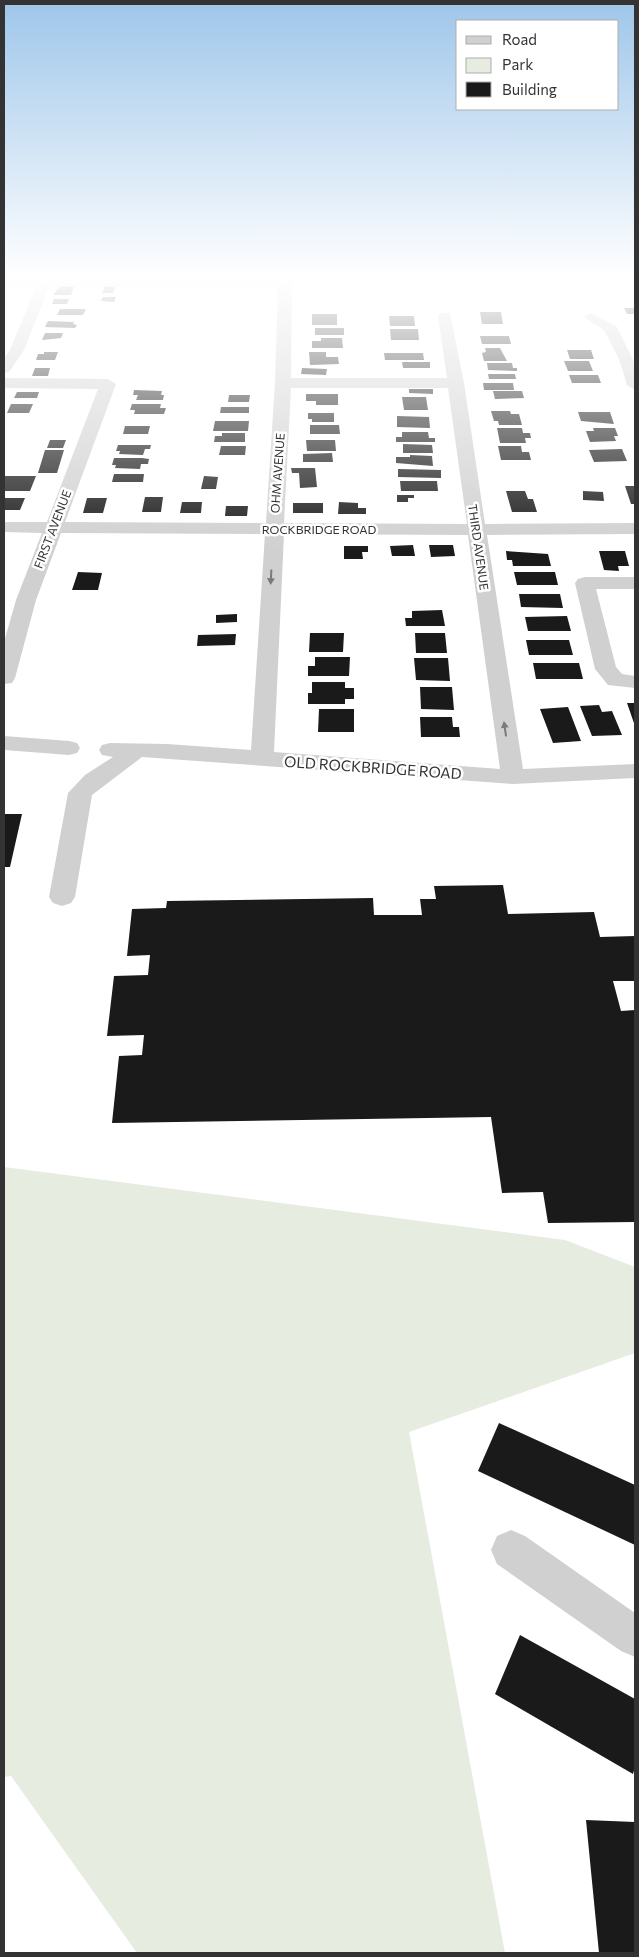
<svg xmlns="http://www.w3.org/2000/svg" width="639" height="1957" viewBox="0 0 639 1957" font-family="Commissioner,sans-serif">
	<rect width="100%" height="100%" fill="#fff"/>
	<path fill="#e6ecdf" d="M4,1167l561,73 70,27v86l-226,79 96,521h-368l-126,-177 -7,1z"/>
	<path fill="#1a1a1a" d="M60,286h14l-3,9h-18z
		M105,286h11l-3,7h-11z
		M103,297h13l-2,5 -13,-1z
		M54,299h15l-2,5h-15z
		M624,308h11v6h-8z
		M60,309h26l-3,6h-26z
		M480,312h21l2,12h-21z
		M312,314h25v11h-25z
		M389,316h25l1,10h-25z
		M48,321l26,1 -1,2 4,1 -2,3 -30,-1z
		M315,328h29v7h-29z
		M390,329h28l1,11h-28z
		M45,333h18l-2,5 -19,2z
		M480,336h29l2,8h-29z
		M321,338h21l1,10h-31v-7h9z
		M485,348h15l7,13h-23l-2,-8 4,-1z
		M567,350h24l3,9h-24z
		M44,352h14l-3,8h-19l2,-6h6z
		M309,352h17v5h12l1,7 -29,1z
		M384,353h39l1,7h-39z
		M564,361h25l4,10h-25z
		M402,362h28v6h-27z
		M487,363h25l1,5h4v3l-29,-1z
		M35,368h15l-2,8h-16z
		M302,368l25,1 -1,6 -25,-1z
		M488,374h27l1,5h-27z
		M569,375h29l3,8h-29z
		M483,383h30l1,7h-30z
		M409,389h24v5l-24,-1z
		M134,390l28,1 -1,4h3l-1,5h-27l2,-5h-5z
		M493,391h29l2,7 -29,1z
		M17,392h22l-2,6h-23z
		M306,394h32v11h-22v-4h-10z
		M229,395h21l-1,7h-21z
		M402,397h24l2,13h-24z
		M11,404h22l-4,9h-22z
		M132,404h29l-1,4h6l-2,6h-30l1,-4h-5z
		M221,407h28v6h-29z
		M491,411h19l1,3h8l3,11h-23l-1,-4h-4z
		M578,412h32l4,12 -33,-3z
		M308,413h26v9h-22v-3h-4z
		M397,416l32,1 1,11 -33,-1z
		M215,421h34l-1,10h-35z
		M310,425h29l1,9h-30z
		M125,426h25l-2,8h-25z
		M497,428h25l1,5h7l1,5h-6l1,5h-26z
		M593,428h22l3,8h-4l2,5 -26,1 -4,-11h8z
		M402,432h26l1,6h6v4h-39v-5h6z
		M222,433h23v9h-31l1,-6h7z
		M50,440h16l-3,8h-16z
		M306,440h29l1,11h-29z
		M403,444l29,1 1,8h-30z
		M118,445h33l-1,4h-5l-2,6 -24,-1 1,-3h-4z
		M221,446h25l-1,9h-26z
		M498,446h23l1,6h7l2,8h-30z
		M622,449l5,12 -33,1 -5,-12z
		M45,450h19l-7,23h-19z
		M332,453l1,9h-30v-8z
		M410,455l22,1 1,10 -37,-3v-6h14z
		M114,458h28l7,1 -1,5h-7l-1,5 -25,-1 1,-3h-4z
		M291,468h24l2,19 -17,1 -1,-15h-7z
		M398,469l43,1v8l-43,-1z
		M114,474h30l-1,8h-31z
		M4,476h32l-6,15h-26z
		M204,476l14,1 -2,12h-15z
		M400,481h37l1,10h-37z
		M625,486h10v18h-4z
		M506,491h19l3,8h5l4,13h-25z
		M583,491l20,1 1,9 -21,-1z
		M397,495h17v3h-6v4h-11z
		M145,497h18l-2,15h-19z
		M4,498h21l-5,12h-16z
		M87,498h20l-4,15h-20z
		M182,502h20l-1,11h-21z
		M339,502l19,1v5h8v6h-28z
		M293,503h30v10h-30z
		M226,506h22l-1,10h-22z
		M413,545l2,11h-23l-2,-10z
		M429,545h24l2,11 -24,1z
		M344,546h24v6h-6l1,7h-19z
		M506,551l42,3 3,12h-38l-1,-6h-5z
		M599,551h26l4,15h-11l1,5 -15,-1z
		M78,572l24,1 -4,17h-26z
		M514,572h41l3,13h-41z
		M519,594h41l3,14 -42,-1z
		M442,610l3,16h-39l-1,-8h7v-7z
		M237,614v8l-21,1v-8z
		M567,616l4,15h-43l-3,-14z
		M310,633h34l-1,19h-34z
		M415,633h30l2,20h-31z
		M236,634l-1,11 -38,1 1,-11z
		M526,640h43l4,15h-44z
		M315,657h35l-1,19h-41v-10h7z
		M414,658h34l2,23 -34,-1z
		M533,663h46l4,16h-47z
		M312,682h33v6h9v11h-9v5h-37v-11h4z
		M420,687h32l2,23 -33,-1z
		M627,703h8v23z
		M599,705l3,7 10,-1 10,24 -30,1 -12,-30z
		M568,707l13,34 -28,2 -13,-34z
		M319,709h35v23h-36z
		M420,717h32l1,10h6l1,10h-39z
		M4,814h18l-12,53h-6z
		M503,885l5,29 86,-2 6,25 35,-1v45h-22l8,30 14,-1v212l-87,1 -5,-31 -41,1 -11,-76 -379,6 7,-67 23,-1 2,-20 -37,1 7,-60 34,-1 2,-20 -23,1 5,-47 34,-1 1,-7 206,-3 1,17h48l-2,-16h16l-2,-13z
		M499,1423l136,62v60l-157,-74z
		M520,1635l115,64v68l-2,7 -138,-80z
		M586,1820l49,2v131h-36z"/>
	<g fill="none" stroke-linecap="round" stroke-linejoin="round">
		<path fill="#d0d0d0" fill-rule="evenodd" d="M39,278h253l-1,100h156l-9,-62 2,-3h10l14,70 21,141 150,-1v11l-148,1 36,234 112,-5v14l-122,6 -371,-27 -50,38 -17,102 -4,6 -9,3 -9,-3 -4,-6 19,-104 17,-18 28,-18 -11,-2 -3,-5 3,-5 8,-2 57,1 84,6 14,-216 -204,-1 -25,67 -21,78 -3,5 -8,1v-42l12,-42 26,-67 -38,-1v-10h43l51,-133 -94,-1v-10l104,1 8,5 -51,138 201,1 9,-140 3,-97 -229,1 -25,63 -15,22 -5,1v-15l6,-8 26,-63h-32v-8zM291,388h157l19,136 -183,-1zM284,534l184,1 32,234 -226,-17z
			M591,313l26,14 18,37v26l-8,-5 -8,-26 -15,-29 -20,-13z
			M585,577h50v12h-39l20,78 6,7 13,2v12l-27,-3 -13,-16 -20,-86 3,-4z
			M4,736l65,5 8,2 3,5 -3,5 -8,2 -65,-5z
			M511,1530l14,6 110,77v44l-14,-6 -124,-87 -6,-14 6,-14z"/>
	</g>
	<defs><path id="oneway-solid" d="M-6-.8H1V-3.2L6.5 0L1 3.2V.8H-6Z" transform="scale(1.25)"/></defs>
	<g fill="#7a7a7a">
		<use href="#oneway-solid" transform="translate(271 577) rotate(93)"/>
		<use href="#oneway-solid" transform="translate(505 729) rotate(-98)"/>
	</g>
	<linearGradient id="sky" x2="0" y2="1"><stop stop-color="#9ec6ea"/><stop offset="0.5" stop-color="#fff"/><stop offset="1" stop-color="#fff" stop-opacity="0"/></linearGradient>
	<rect width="639" height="552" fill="url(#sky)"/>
	<g text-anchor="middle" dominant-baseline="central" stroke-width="5" stroke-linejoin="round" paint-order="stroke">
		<g font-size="12" fill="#333" stroke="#fff">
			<text transform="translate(277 473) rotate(-86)">OHM AVENUE</text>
			<text transform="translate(52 529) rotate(-69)">FIRST AVENUE</text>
			<text x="319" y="529">ROCKBRIDGE ROAD</text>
			<text transform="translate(479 547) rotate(82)">THIRD AVENUE</text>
		</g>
		<g font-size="15" fill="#333" stroke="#fff">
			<text transform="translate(373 767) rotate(4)">OLD ROCKBRIDGE ROAD</text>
		</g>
	</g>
	<rect width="639" height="1957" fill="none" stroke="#333333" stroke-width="10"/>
	<rect x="456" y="20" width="162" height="90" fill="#ffffff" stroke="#adadad"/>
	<rect x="466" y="36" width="25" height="8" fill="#d0d0d0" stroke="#adadad"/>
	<text x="502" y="45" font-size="15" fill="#333333">Road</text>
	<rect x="466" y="58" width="25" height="15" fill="#e6ecdf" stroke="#adadad"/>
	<text x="502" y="70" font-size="15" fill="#333333">Park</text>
	<rect x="466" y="82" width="25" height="15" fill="#1a1a1a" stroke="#adadad"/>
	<text x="502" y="95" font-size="15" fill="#333333">Building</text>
</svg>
